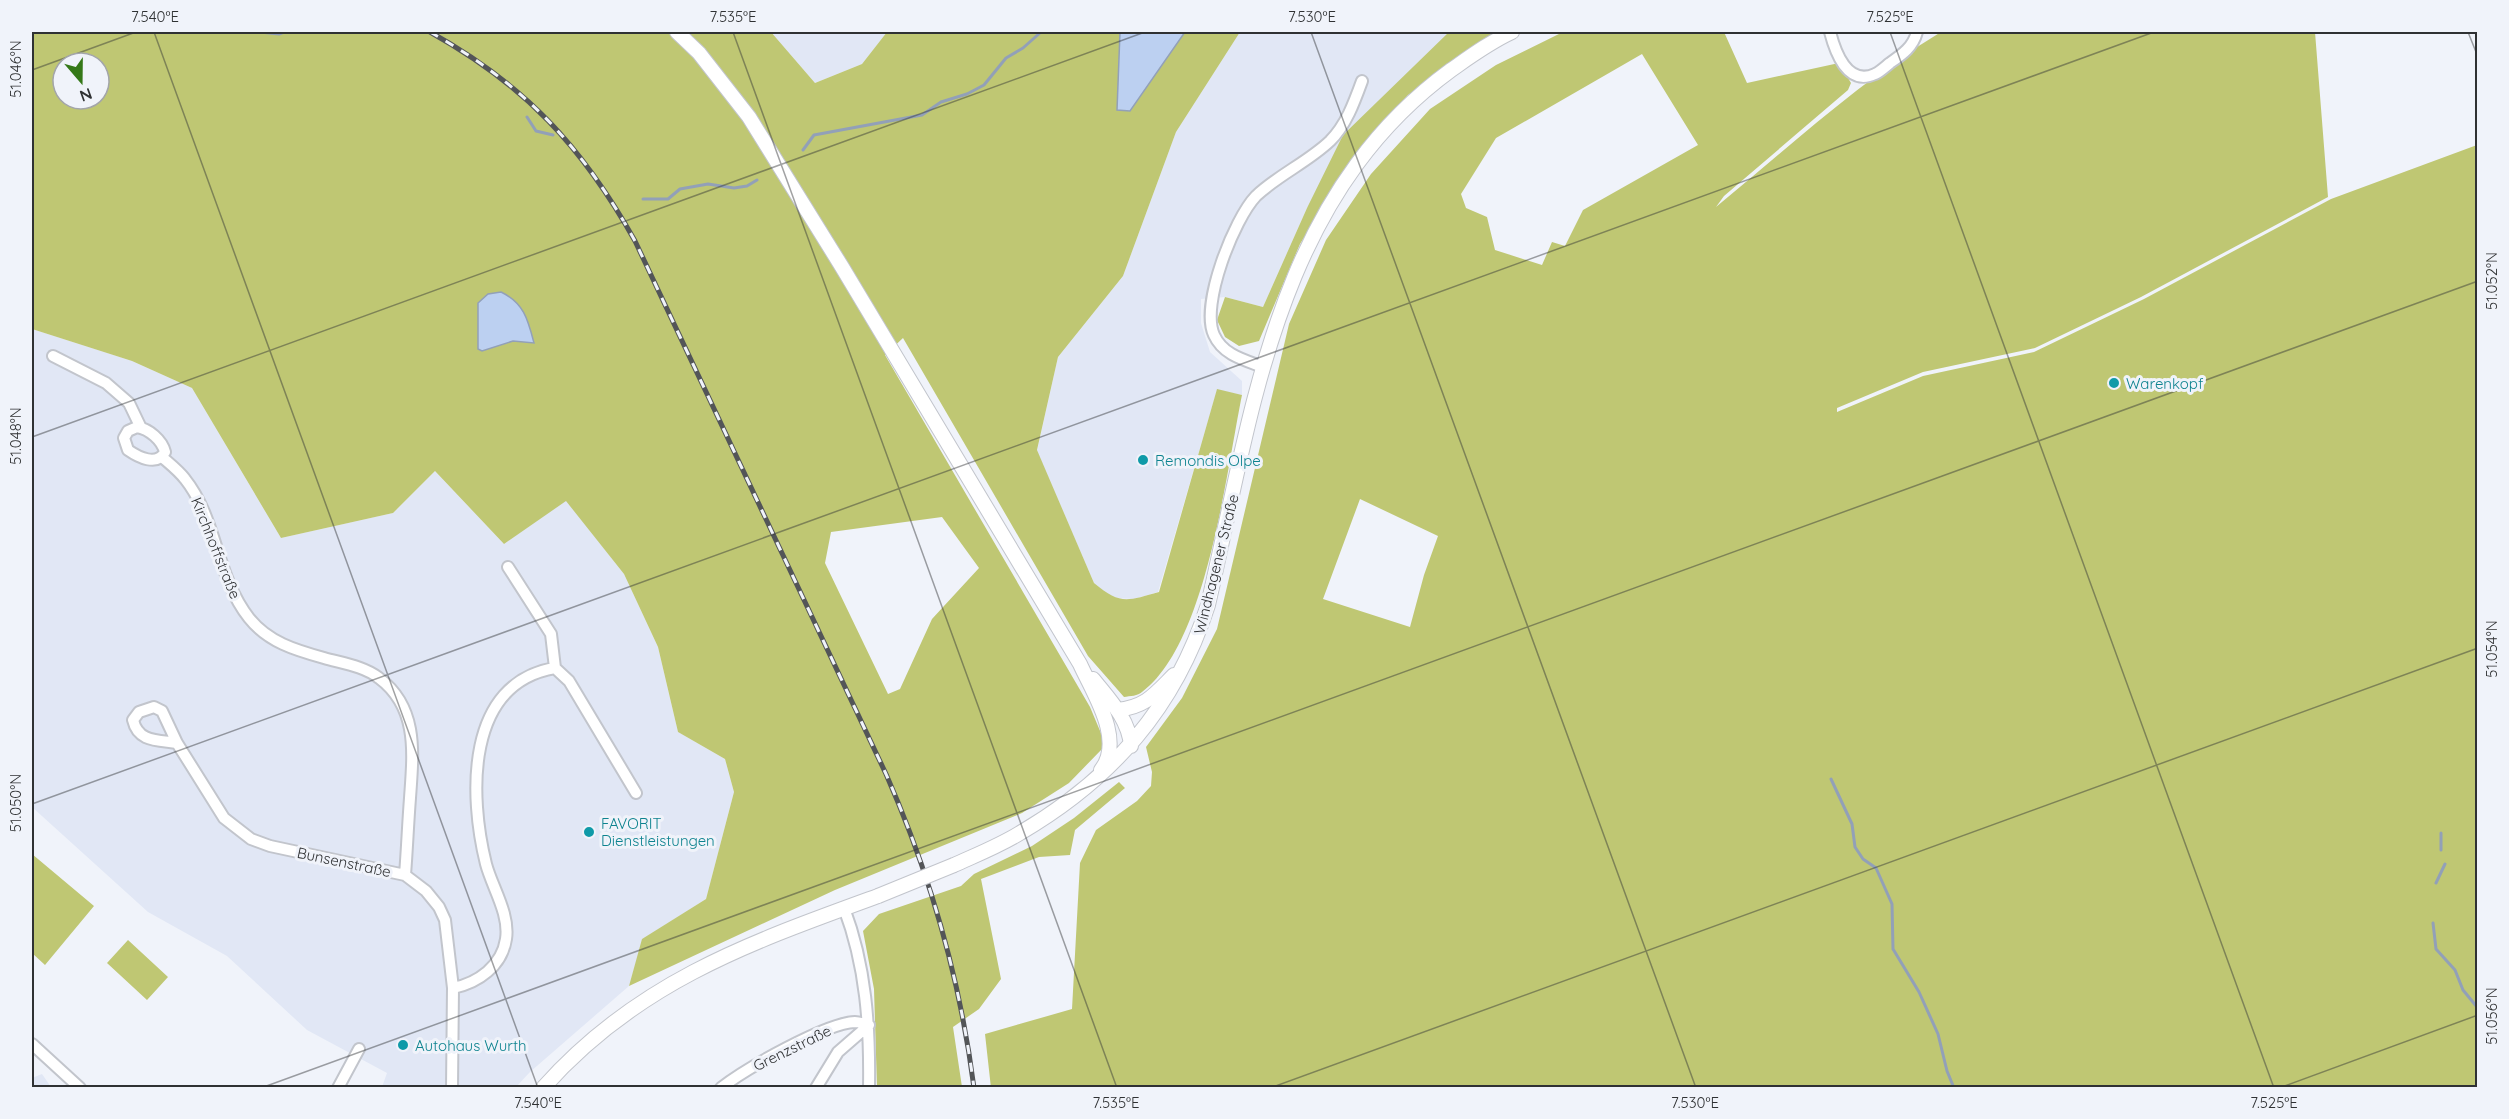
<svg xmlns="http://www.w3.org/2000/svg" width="2509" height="1119" viewBox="0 0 2509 1119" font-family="Quicksand,sans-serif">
	<rect width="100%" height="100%" fill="#f0f3fa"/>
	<path fill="#e1e7f5" d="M771,32h116l-25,32 -47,19z
		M1240,32h209l-142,176 -44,99 -38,-10 -24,2v24l9,29 32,29v14l-25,-5 -59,202 -24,7 -22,-1 -18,-15 -57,-132 21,-94 65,-81 53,-144z
		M32,329l100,32 60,27 89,150 112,-25 42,-42 69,73 62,-44 58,74 34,73 20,85 47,27 9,33 -28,107 -63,40 -14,47 -99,86 -14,15h-134l5,-14 -80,-43 -80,-74 -79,-44 -116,-105z
		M42,1074l9,13h-19v-9z"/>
	<path fill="#bfc773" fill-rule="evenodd" d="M32,32h739l44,51 47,-19 25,-32h353l-64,100 -53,144 -65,81 -21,93 57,133c26,22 33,18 65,9l58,-203 25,6c-16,78 -35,249 -100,297 -4,4 -12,4 -18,5l-36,-41 -185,-318 -18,17 205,352 13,31 -1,11 -33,34 -47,30 -187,77 -206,96 13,-47 64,-40 28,-107 -9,-33 -47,-27 -20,-85 -34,-73 -58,-73 -62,43 -69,-73 -42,42 -112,25 -89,-150 -60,-27 -100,-32zM63,63h36v36h-36zM942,517l37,51 -47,51 -32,70 -12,5 -63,-131 6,-31z
		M1449,32h51l-92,63 -56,65 -52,84 -41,97 -20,5 -14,-9 -8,-17 8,-23 38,10 44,-99 36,-73z
		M1563,32h161l23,51 92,-20 12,20 -3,7 -124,106 -8,11c73,-60 144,-126 225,-175h374l13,165 -187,100 -106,51 -112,24 -86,36v4l86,-36 111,-24 110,-53 187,-100 146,-54v942l-1486,1 -6,-54 87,-25 8,-146 16,-33 41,-29 14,-15 1,-14 -6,-25 36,-49 35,-69 72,-305 37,-84 45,-66 59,-65 66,-44zM1642,54l56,91 -115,65 -18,36 -13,-4 -10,23 -47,-15 -8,-33 -21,-9 -5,-14 35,-56zM1360,499l78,37 -14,39 -14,52 -87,-28z
		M1119,782l6,6 -50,42 -5,25 -31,2 -58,22 20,100 -22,30 -26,18 9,60h-85l-3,-98 -11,-58 16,-17 82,-28 13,-12 58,-28 42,-28z
		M32,854l62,52 -49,59 -13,-12z
		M128,940l40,37 -21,23 -40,-37z"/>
	<path fill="#bcd0f1" stroke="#92a0b8" stroke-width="1.5" d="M1120,32h65l-55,79 -13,-1z
		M501,292c23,11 27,28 33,51l-21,-2 -31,10 -4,-2v-46l10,-9z"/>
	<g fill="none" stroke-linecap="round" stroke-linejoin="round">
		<path stroke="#92a0b8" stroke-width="3" d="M260,32l19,2 5,-2
			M527,117l9,14 17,4
			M803,150l11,-15 108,-20 19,-13 26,-8 17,-9 22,-27 17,-10 18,-16
			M643,199h25l12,-10 28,-5 26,4 13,-2 10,-6
			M1831,779l21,45 3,23 8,12 13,9 16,36 1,45 26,43 19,42 9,37 7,17
			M2441,833v17
			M2436,883l9,-19
			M2433,923l3,26 19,21 8,20 14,17 1,20"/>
		<defs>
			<path id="minor" d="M1830,32c5,19 17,55 45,42 5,-2 10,-7 15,-11 13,-9 23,-16 27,-31
				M53,356l53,27 23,20 12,25
				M1263,367c-19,-7 -40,-12 -49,-32 -14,-30 20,-116 42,-139 22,-21 52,-34 74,-55 16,-16 24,-38 32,-60
				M137,427c12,2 25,13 28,25 -8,15 -27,5 -37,-2l-4,-12 4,-7z
				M162,457c8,7 17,14 23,22 32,40 31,97 64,139 19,24 46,32 75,40 17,5 40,8 55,20 40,30 34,76 31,120 -2,26 -3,52 -5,77
				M508,567l43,67 4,34
				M177,743c-20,-3 -39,-1 -44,-23l6,-8 15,-5 8,4 15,32 47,75 27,21 19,7 135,29 21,16 13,16 6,13 8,68 -1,100
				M844,908c22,58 26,118 25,180
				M453,988c25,-5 49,-22 53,-49 4,-25 -14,-52 -20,-75 -17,-68 -21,-181 69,-196l14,13 67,112
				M32,1044l48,44
				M338,1088l21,-39
				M721,1088c24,-19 105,-65 134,-66 4,0 9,2 14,3
				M816,1088l22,-36 31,-27"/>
			<path id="major" d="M677,32l22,21 50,64 93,150 238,397c13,29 45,76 21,106
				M1093,679c16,20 36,40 38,67
				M1117,710c29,-3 38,-16 57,-35
				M954,865c22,-10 45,-19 66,-32 92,-54 155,-125 188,-228 45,-195 68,-407 243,-535 20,-14 39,-28 61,-38
				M543,1088c94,-106 206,-145 335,-192"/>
		</defs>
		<use href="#minor" stroke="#c2c5cc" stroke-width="14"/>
		<use href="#major" stroke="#c2c5cc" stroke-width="16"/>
		<use href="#minor" stroke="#fff" stroke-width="10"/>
		<use href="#major" stroke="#fff" stroke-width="14"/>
		<defs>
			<path id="rail" d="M430,32c95,53 152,114 205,209l251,533c44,100 74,205 88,314"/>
		</defs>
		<use href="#rail" stroke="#535558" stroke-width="5"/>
		<use href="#rail" stroke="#f0f3fa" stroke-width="3" stroke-dasharray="9" stroke-linecap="butt"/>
		<defs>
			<path id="major-bridge" d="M878,896l76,-31"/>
		</defs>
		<use href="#major-bridge" stroke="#c2c5cc" stroke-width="16" stroke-linecap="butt"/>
		<use href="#major-bridge" stroke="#fff" stroke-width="14"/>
	</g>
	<path fill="none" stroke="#2f3133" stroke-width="1.5" stroke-opacity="0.45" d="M154,32l384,1056M733,32l384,1056M1311,32l385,1056M1890,32l384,1056M2468,32l10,25M32,70l104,-38M32,437l1113,-405M32,804l2122,-772M261,1088l2217,-807M1270,1088l1208,-440M2279,1088l199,-73"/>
	<g fill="#0f9aa8" stroke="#f0f3fa" stroke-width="2">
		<circle cx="2114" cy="383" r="6"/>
		<circle cx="1143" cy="460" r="6"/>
		<circle cx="589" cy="832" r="6"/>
		<circle cx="403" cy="1045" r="6"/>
	</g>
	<g text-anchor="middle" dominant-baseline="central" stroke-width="6" stroke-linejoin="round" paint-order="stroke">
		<g font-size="15" fill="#0d838f" stroke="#f0f3fa" text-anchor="start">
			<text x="2126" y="383">Warenkopf</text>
			<text x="1155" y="460">Remondis Olpe</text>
			<text x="601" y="823">FAVORIT<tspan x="601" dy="17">Dienstleistungen</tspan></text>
			<text x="415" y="1045">Autohaus Wurth</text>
		</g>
		<g font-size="15" fill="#2f3133" stroke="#f0f3fa">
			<text transform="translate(216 548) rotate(68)">Kirchhoffstraße</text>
			<text transform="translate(1216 564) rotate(-76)">Windhagener Straße</text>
			<text transform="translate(344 862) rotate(12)">Bunsenstraße</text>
			<text transform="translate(792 1048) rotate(-26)">Grenzstraße</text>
		</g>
	</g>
	<rect width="2509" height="1119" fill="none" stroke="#f0f3fa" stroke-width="66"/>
	<g transform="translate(81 81) rotate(160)"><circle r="28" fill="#f0f3fa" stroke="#a3a5aa" stroke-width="1.5"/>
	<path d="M0-4.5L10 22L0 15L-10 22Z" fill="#357818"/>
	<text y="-9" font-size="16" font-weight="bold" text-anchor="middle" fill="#2f3133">N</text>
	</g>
	<rect x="33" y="33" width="2443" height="1053" fill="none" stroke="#2f3133" stroke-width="2"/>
	<g font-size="15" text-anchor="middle" fill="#2f3133">
		<text x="155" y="22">7.540°E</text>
		<text x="733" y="22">7.535°E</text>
		<text x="1312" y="22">7.530°E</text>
		<text x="1890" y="22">7.525°E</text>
		<text transform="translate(16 69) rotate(-90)" y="5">51.046°N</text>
		<text transform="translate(2492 281) rotate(-90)" y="5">51.052°N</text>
		<text transform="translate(16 436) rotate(-90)" y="5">51.048°N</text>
		<text transform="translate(2492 649) rotate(-90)" y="5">51.054°N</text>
		<text transform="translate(16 803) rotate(-90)" y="5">51.050°N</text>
		<text transform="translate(2492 1016) rotate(-90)" y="5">51.056°N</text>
		<text x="538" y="1108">7.540°E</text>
		<text x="1116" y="1108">7.535°E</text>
		<text x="1695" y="1108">7.530°E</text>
		<text x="2274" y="1108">7.525°E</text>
	</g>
</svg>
